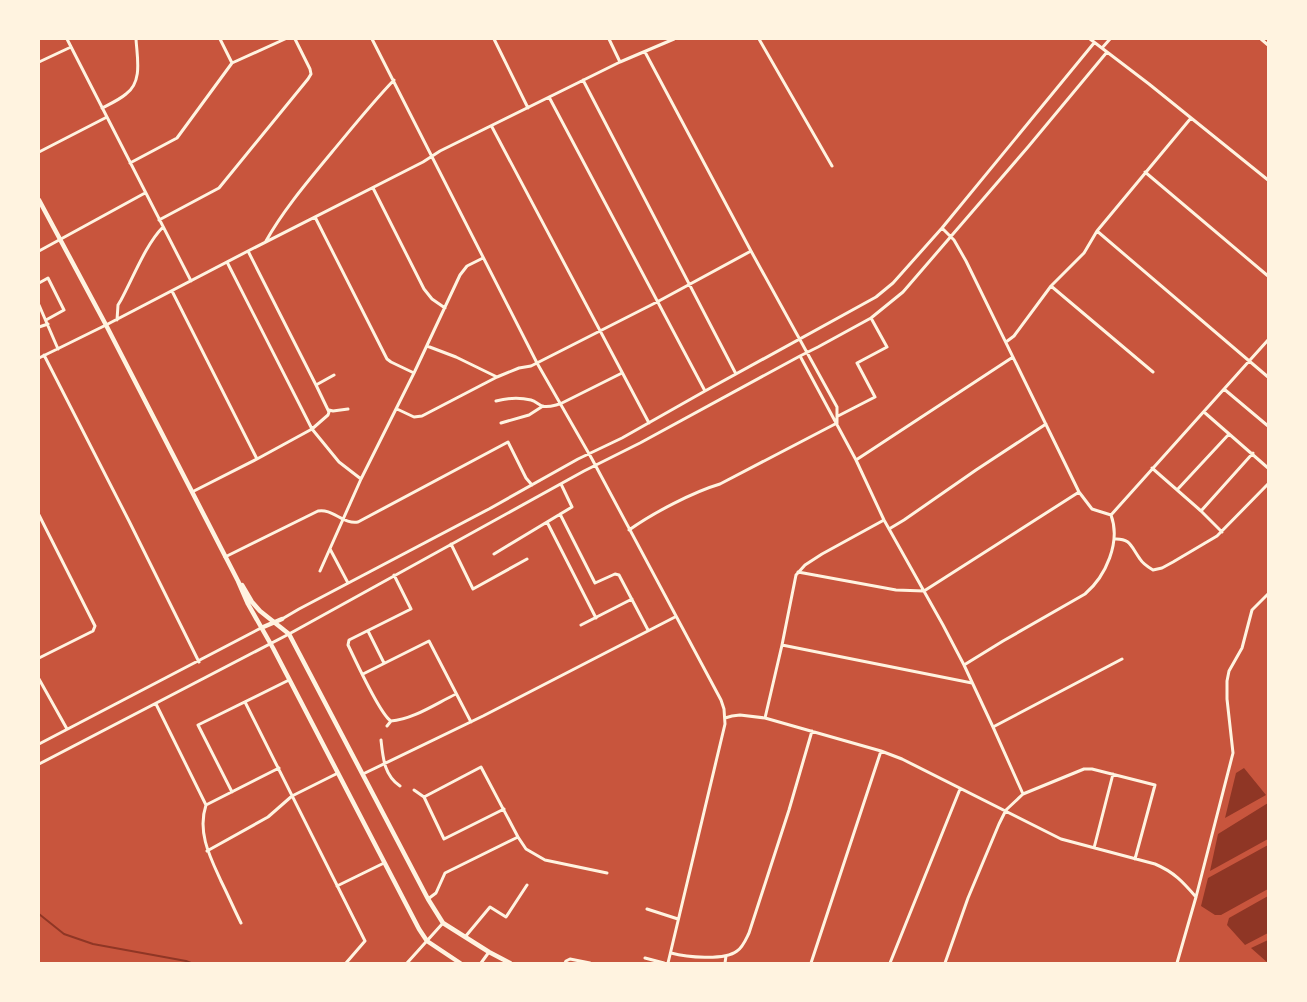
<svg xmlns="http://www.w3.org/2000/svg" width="1307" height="1002" viewBox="0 0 1307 1002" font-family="Raleway,sans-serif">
	<rect width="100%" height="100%" fill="#c8553d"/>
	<path fill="#8f3625" d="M1244,768l22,27 -41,23 11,-45z
		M1268,803v36l-58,32 8,-37z
		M1268,845v44l-47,26h-6l-14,-9 7,-28z
		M1268,896v37l-23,12 -18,-20 2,-7z
		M1268,940v23l-17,-15z"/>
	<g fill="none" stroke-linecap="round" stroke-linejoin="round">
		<path stroke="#8f3625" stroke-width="2" d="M39,914l25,20 29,10 93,17 5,2"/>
		<path stroke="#fff3e0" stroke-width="3" d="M67,39l124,242
			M220,39l12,24
			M372,39l165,324 55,96 129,241 3,9 1,15 -57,239
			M494,39l34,69
			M609,39l11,23
			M759,39l73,127
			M1090,39l59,45 119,96
			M1261,39l7,6
			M1102,48l8,-9
			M645,52l106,199 86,156v16
			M39,62l32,-15
			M232,63l53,-24
			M583,80l153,294
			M549,97l156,294
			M102,108c8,-4 17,-8 24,-14 17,-12 11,-37 10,-55
			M492,127l157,296
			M39,152l68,-35
			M130,163l47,-25 55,-75
			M1145,172l123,104
			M373,188l51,101 8,10 13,9
			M315,217l72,142 4,3 23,11
			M159,220l60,-32 89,-109 3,-5 -1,-5 -15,-30
			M942,228l12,12 12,21 113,231 13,17 19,6
			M1097,231l171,146
			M266,241c18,-32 43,-61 66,-89 20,-24 40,-49 62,-72
			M39,251l106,-58
			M227,262l85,167 27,33 22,17
			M39,283l9,-5 16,32 -18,10
			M1051,286l102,86
			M172,291l85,168
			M39,305l19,44
			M117,320l1,-15 3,-5c12,-22 25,-56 42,-73
			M39,327l9,-3
			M1006,342l8,-6 37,-50 33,-33 13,-22 94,-113
			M427,346l29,11 41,20
			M44,355l85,166 70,141
			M800,356l56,104 28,60 59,105 21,40 29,62 30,67
			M39,358l67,-33 142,-74 175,-89 17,-11 180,-89 54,-23
			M316,385l18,-10
			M1224,389l44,37
			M496,401c11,-3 23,-4 35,-1 4,1 7,4 11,6 6,2 13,-1 18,-2l62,-31
			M397,409l17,8 8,-1 75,-39 22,-9 12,-2 126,-64 94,-51
			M329,410l4,1 15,-2
			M1204,412l64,56
			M838,416l37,-19 -18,-34 30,-16 -16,-29
			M501,423l28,-8 14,-9
			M856,460l157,-103
			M1152,468l49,43 21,21
			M1177,490l52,-56
			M192,492l65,-33 55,-30 16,-14 1,-3 -13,-27 -68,-134
			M1201,511l52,-58
			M560,514l35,69 20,-9 4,1 29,55
			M39,515l56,111 -2,5 -54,27
			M1111,515l157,-175
			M547,522l49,96
			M889,529l15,-9 72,-50 70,-46
			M629,530c24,-17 64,-38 91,-46l117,-61
			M1114,539c17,-1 17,8 26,20 3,5 8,8 13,11l9,-2 11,-6 44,-26 51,-52
			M451,544l22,45 54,-30
			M330,549l18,34
			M494,554l78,-47 -11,-23
			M225,557l93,-46c14,-3 26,14 40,11l150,-80 18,36 6,7
			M320,571l41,-92 53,-106 46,-98 7,-9 16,-8
			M798,572l98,18 28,1 155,-99
			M394,575l17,34 -62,31 -1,5c7,14 32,70 43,76 21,-1 46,-18 65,-27
			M282,619l17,-10 190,-100 89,-50 44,-21 83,-47 171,-94 17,-14 49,-55 152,-185
			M581,625l51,-26
			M368,631l16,32
			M782,645l190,38
			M964,665l39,-24 82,-47c21,-18 36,-52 26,-79
			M363,674l66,-33 42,81
			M39,679l28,50
			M245,702l120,239 -19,22
			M156,704l50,101c-9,27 4,52 15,76 7,14 13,28 20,42
			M725,718l7,-2 8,-1 25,3 116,33 21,8 159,80 94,25c19,8 28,18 41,33
			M765,718l17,-73 14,-70 9,-10 17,-11 62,-34
			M387,726l4,-5
			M993,727l129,-68
			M381,740c2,18 3,35 19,46
			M39,744l222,-116
			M39,764l250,-130 295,-163 56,-28 160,-87 18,-9 53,-29 32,-26 125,-145 79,-95
			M363,774l120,-58 192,-99
			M414,790l10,7 20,42 60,-30
			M232,792l-34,-67 91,-45
			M424,797l57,-30 37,70 8,12 19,11 62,13
			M206,805l73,-37
			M1094,848l19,-74
			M207,851l61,-34 24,-21 46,-23
			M337,886l47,-23
			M428,899l8,-6 9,-20 73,-36
			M647,909l31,10
			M465,937l25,-30 16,10 21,-32
			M671,953c15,4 53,8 66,-2 6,-4 9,-12 12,-18l40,-123 23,-79
			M645,958l19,5
			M407,963l36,-40
			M481,963l8,-11
			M565,963l1,-2 4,-2 20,4
			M725,963l1,-7
			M811,963l70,-212
			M890,963l70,-174
			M945,963l23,-65 31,-74 7,-14 17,-16 61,-25h8l63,16 -20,74
			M1177,963l19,-66 37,-144 -6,-54v-18l2,-10 13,-23 10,-38 16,-16"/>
		<path stroke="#fff3e0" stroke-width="4.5" d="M39,200l67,125 132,256 10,23 25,44 146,281 8,12 33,22
			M242,585l10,17 8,9 29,23 139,265 15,24 46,29 21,11
			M261,628l21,-9"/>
	</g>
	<rect width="1307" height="1002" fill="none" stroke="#fff3e0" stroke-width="80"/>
</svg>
